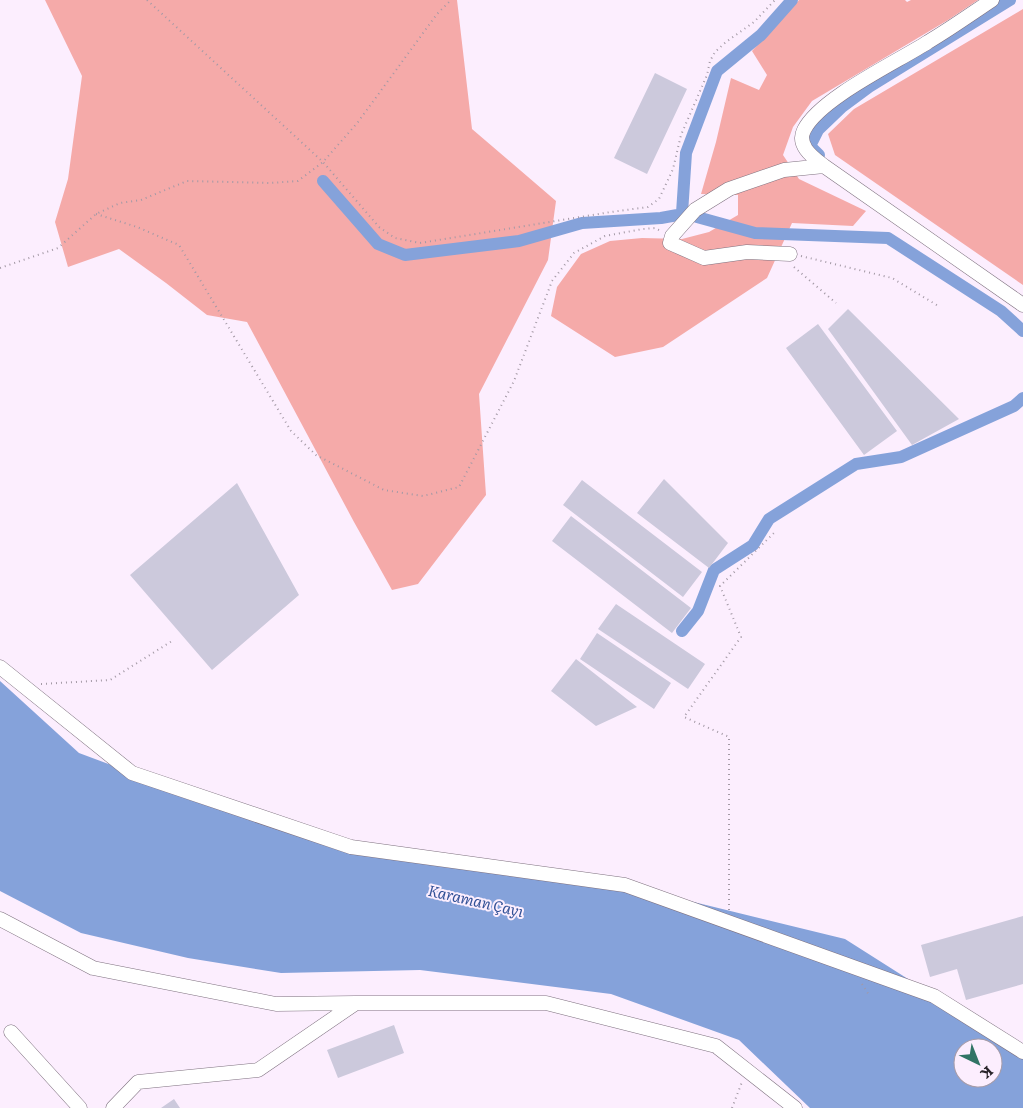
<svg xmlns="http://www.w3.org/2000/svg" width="1023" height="1108" viewBox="0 0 1023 1108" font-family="Literata,serif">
	<rect width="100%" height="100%" fill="#fceefe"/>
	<path fill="#f5aaa9" d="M45,0h412l15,129 84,72 -8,59 -69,134 7,101 -68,89 -26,6 -38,-68 -107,-200 -40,-7 -41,-32 -47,-34 -51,18 -13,-45 13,-43 14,-103z
		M799,0h106l2,2 4,-2h67l-30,20 -136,81 -19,26 -10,28 16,24 67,32 -13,15 -61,-3 -25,55 -104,69 -48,10 -64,-41 6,-29 24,-33 29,-13 32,-3 40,1 27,-7 29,-17v-20l-37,-1 15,-52 15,-64 28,12 8,-15 -15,-24z
		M1023,9v276l-188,-130 -7,-21 26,-25z"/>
	<path fill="#85a2da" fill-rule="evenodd" d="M0,681l79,72 244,91 273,34 249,61 178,113v56h-213l-71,-68 -128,-46 -191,-24 -139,3 -93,-15 -107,-25 -81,-42zM963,1048h30v30h-30z"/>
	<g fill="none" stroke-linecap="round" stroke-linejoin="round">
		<path stroke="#85a2da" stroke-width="12" d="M819,155l-9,-9 8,-16 24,-23 27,-20 141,-87
			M323,181l55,63 27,11 114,-14 63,-18 79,-5 22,-4
			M682,213l4,-60 31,-82 44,-36 31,-35
			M697,217l58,16 133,5 113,73 22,20
			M682,631l16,-20 16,-41 39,-25 16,-26 87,-55 45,-7 113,-51 9,-8"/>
	</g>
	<path fill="#ccc9dc" d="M655,73l32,16 -40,85 -33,-16z
		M848,309l111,110 -47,26 -84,-116z
		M818,324l79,107 -33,24 -78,-107z
		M664,479l64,64 -19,25 -72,-55z
		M582,480l120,92 -19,25 -120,-92z
		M237,483l62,112 -87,75 -82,-95z
		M571,516l120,92 -19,25 -120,-92z
		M616,604l89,60 -17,25 -90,-60z
		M597,633l74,50 -17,26 -74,-50z
		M576,659l61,48 -41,19 -45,-35z
		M1023,916v68l-57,16 -9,-31 -27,8 -9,-32z
		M394,1025l10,28 -66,25 -11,-28z
		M174,1099l6,9h-19z"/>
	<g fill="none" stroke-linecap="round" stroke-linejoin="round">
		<defs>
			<path id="street" d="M992,0c-21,14 -42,29 -64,42 -31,20 -108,56 -124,88 -8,16 10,28 20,36l199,139
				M790,254l-43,-2 -43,6 -34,-15 2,-7 23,-26 34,-21 55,-19 40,-4
				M0,667l132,106 219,74 274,38 309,111 89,56
				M0,919l93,49 183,36 80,-1
				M11,1032l69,76
				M113,1108l25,-26 120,-12 98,-67h190l170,43 79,62"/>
		</defs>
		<use href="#street" stroke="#7e717f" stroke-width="15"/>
		<path stroke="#a399a5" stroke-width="2" stroke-dasharray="1 4" stroke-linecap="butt" d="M147,0l176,162 56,65 16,11 25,5 191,-31 37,-5 11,-8 14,-30 8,-34 26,-60 3,-14 5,-9 11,-10 28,-20 21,-22
			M96,214l41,13 42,18 112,186 25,24 68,35 39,6 36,-9 55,-106 38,-100 22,-28 31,-17 38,-7 12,-1 6,3
			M801,256l91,22 48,29
			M794,267l42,36
			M0,268l58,-20 38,-34 24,-11 21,-3 46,-19 83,2 28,-2 25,-19 35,-40 79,-108 14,-14
			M41,684l69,-4 62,-39
			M729,910v-173l-45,-20 57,-80 -21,-51 56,-55
			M862,984l7,11
			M732,1108l10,-26"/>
		<use href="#street" stroke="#fff" stroke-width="14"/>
	</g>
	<g text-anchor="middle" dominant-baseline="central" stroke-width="4" stroke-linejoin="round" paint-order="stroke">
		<g font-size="15" font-style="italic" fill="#335297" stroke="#fceefe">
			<text transform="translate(476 900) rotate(13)">Karaman Çayı</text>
		</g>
	</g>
	<g transform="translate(978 1063) rotate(137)"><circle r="24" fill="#fceefe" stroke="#a79ca8"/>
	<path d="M0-4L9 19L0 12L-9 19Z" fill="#317465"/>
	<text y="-8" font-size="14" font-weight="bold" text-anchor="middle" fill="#272228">K</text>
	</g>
</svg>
